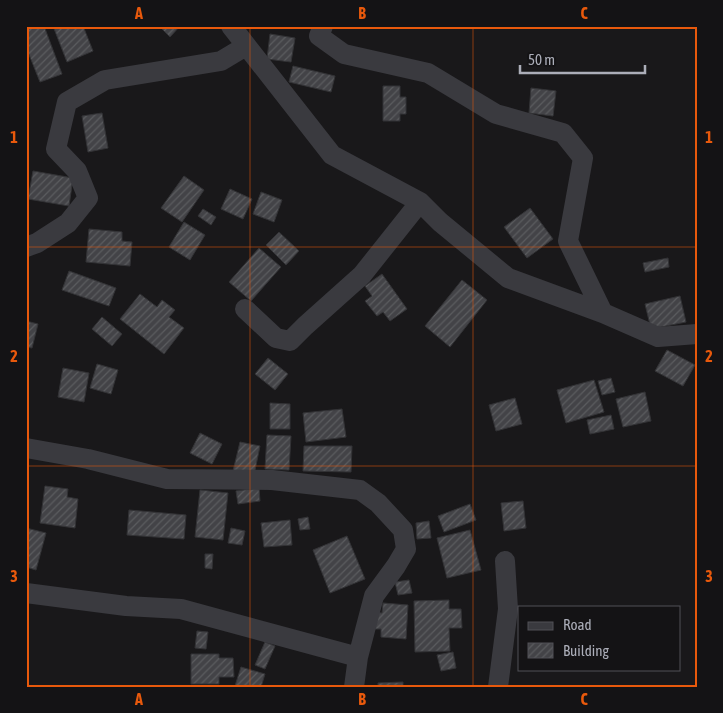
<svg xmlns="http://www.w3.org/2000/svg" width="723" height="713" viewBox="0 0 723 713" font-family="'Asap Condensed',sans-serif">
	<defs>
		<pattern id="building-hatch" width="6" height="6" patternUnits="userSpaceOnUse" patternTransform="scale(1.25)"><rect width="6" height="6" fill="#434347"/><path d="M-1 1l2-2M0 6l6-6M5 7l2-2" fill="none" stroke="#5b5c5f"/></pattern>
	</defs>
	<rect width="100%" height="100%" fill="#19181a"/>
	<path fill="url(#building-hatch)" stroke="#333336" d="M26,26h18l18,48 -22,8 -14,-35z
		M53,26h30l10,25 -26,11z
		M159,26h21l-10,11z
		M270,34l25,4 -4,24 -24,-3z
		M293,66l42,10 -4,16 -42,-10z
		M383,86h17v11h6v17h-6v7h-17z
		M531,88l25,3 -3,25 -24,-3z
		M102,113l6,35 -20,4 -6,-36z
		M33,171l40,7 -4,28 -41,-7z
		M184,176l20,14 -22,32 -21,-14z
		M230,189l22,10 -9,20 -22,-10z
		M261,192l21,8 -8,22 -21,-8z
		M530,208l23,31 -26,19 -23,-31z
		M203,209l13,8 -5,8 -13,-9z
		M184,222l21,13 -15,25 -21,-13z
		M89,229l33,3v9l10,1 -2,24 -44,-4z
		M279,232l20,19 -13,14 -20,-20z
		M259,248l22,19 -30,34 -22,-19z
		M668,258l1,9 -24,5 -2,-9z
		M69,271l47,17 -7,18 -47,-16z
		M382,274l25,35 -17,12 -7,-9 -6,4 -12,-15 7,-5 -7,-10z
		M462,280l25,20 -37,47 -25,-21z
		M140,294l17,13 5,-7 13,10 -6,7 15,11 -20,26 -44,-35z
		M680,296l6,26 -35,7 -6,-25z
		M102,317l20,17 -10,12 -20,-17z
		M26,321l12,3 -6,24 -6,-1z
		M667,350l28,15 -12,21 -28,-15z
		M268,358l20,16 -13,16 -20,-16z
		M97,364l21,6 -7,24 -21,-6z
		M63,368l26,5 -5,29 -26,-5z
		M611,378l4,14 -13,3 -4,-14z
		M594,380l10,32 -38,11 -9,-33z
		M645,392l6,29 -28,6 -7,-28z
		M515,398l7,26 -26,7 -7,-26z
		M270,403l20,1v25h-20z
		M342,409l4,28 -40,5 -3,-29z
		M611,415l3,14 -24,5 -3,-14z
		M200,433l22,11 -10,20 -22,-11z
		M267,435l24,1 -2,34 -24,-1z
		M240,442l20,4 -6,29 -21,-4z
		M304,446h48l-1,26 -48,-1z
		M45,486l23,3 -1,8 11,2 -3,29 -35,-5z
		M259,488l1,13 -22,3 -2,-13z
		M200,490l28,3 -5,47 -28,-3z
		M523,501l3,27 -22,3 -3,-28z
		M470,504l6,16 -32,12 -6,-16z
		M129,510l57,5 -2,24 -57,-4z
		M308,517l2,12 -10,1 -2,-11z
		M290,520l2,25 -28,2 -3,-24z
		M429,521l2,17 -14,1 -1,-16z
		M26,528l20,5 -10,37 -10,-3z
		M231,528l14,3 -3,14 -14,-2z
		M470,530l11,40 -34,8 -10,-40z
		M347,536l18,43 -35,14 -17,-43z
		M205,554h8l-1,15 -7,-1z
		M409,580l3,13 -14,2 -3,-13z
		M449,600v9h12l1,19h-13l1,23 -35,1 -1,-51z
		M383,603l25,2 -2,34 -25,-2v-8h-8l2,-17 7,1z
		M197,631l11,1 -2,17 -11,-1z
		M265,642l10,4 -10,23 -10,-4z
		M453,652l3,16 -15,3 -4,-16z
		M191,654h28v4h14l1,19h-15v7h-28z
		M241,667l24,7 -4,13 -26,-1z
		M403,682v5h-25v-4z"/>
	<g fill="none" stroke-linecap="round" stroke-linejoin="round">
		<path stroke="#3a3a3f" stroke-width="20" d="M231,26l101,129 88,47 20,20 68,56 95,35 55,24 39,-3
			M323,26l-4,10 25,18 84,19 68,41 67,19 20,25 -15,83 35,72
			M26,247l11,-4 31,-20 20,-25 -11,-27 -21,-22 11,-47 38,-22 116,-19 25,-15
			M245,309l31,29 14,3 15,-15 57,-51 58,-73
			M26,448l62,11 79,20 105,1 88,10 18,13 25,27 3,19 -10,17 -22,30 -16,61 -4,30
			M26,593l100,13 55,3 177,48
			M498,687l10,-78 -3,-48"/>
	</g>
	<path fill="none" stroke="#e8590c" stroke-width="1" stroke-opacity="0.55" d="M250,26v661M473,26v661M26,247h671M26,466h671"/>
	<rect width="723" height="713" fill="none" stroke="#141315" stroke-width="55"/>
	<rect x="518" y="606" width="162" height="65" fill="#141315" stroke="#515157"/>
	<rect x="528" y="622" width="25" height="8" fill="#3a3a3f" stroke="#515157"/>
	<text x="563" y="630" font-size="15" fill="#acaeb9">Road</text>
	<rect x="528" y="643" width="25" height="15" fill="url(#building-hatch)" stroke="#515157"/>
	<text x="563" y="656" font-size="15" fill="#acaeb9">Building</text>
	<path d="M520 65v8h125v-8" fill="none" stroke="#acaeb9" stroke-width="2.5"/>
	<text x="528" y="65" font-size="15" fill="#acaeb9" stroke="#141315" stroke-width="4" paint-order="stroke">50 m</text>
	<rect x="28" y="28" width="668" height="658" fill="none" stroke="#e8590c" stroke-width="2"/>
	<g font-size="16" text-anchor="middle" font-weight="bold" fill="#e8590c">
		<text x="139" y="19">A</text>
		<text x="362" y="19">B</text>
		<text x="584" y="19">C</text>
		<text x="14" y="143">1</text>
		<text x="709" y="143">1</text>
		<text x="14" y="362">2</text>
		<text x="709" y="362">2</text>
		<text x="14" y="582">3</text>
		<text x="709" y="582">3</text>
		<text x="139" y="705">A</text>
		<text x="362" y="705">B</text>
		<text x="584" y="705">C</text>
	</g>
</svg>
